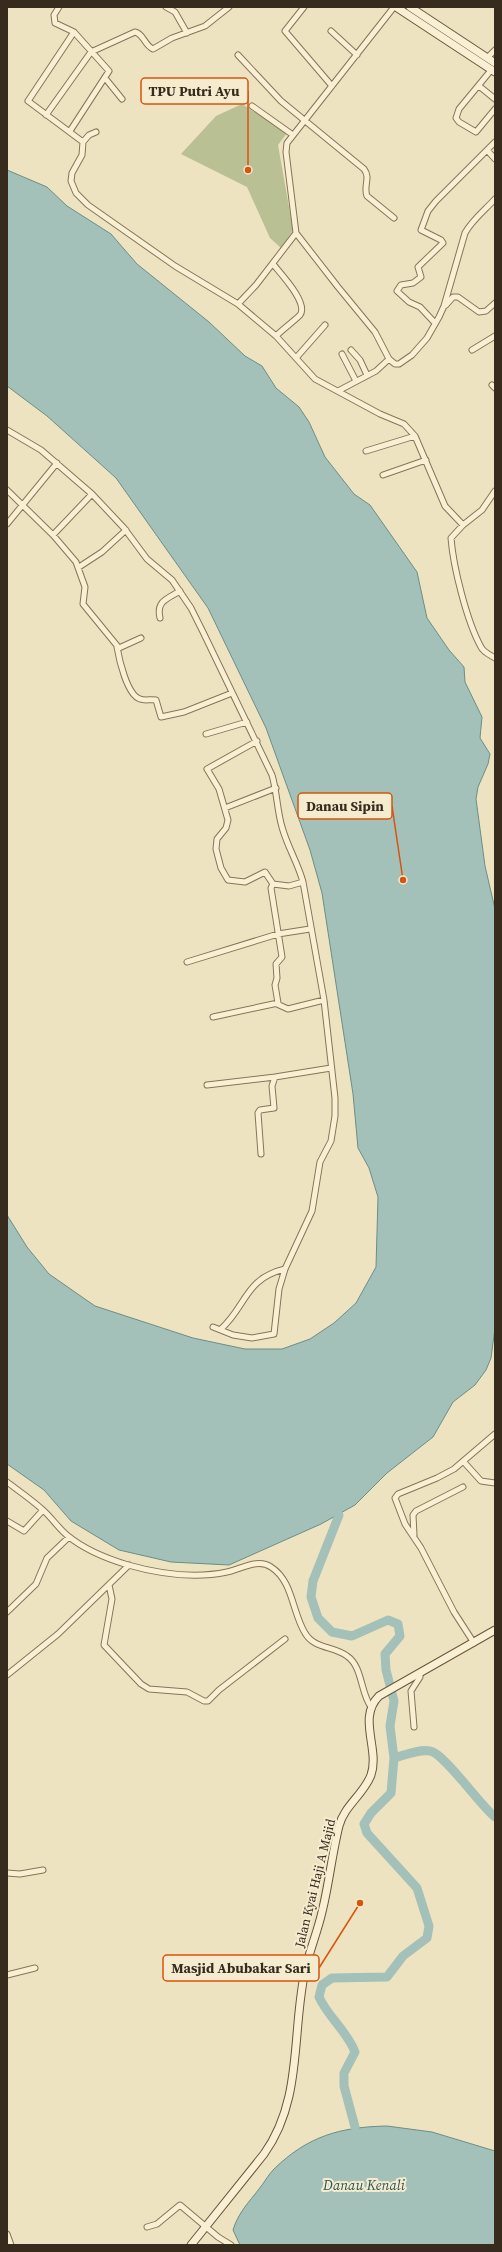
<svg xmlns="http://www.w3.org/2000/svg" width="502" height="2252" viewBox="0 0 502 2252" font-family="'Source Serif 4',serif">
	<rect width="100%" height="100%" fill="#eee3c0"/>
	<path fill="#b8c094" d="M242,104l45,29 -9,12 15,85 -12,18 -11,-10 -23,-51 -66,-33 35,-38z"/>
	<path fill="#a3c0b9" stroke="#6b8e87" d="M7,170l40,17 20,19 44,28 26,30 72,58 36,34 17,10 14,22 23,19 10,15 16,35 29,37 16,11 47,67 10,46 22,32 15,17 1,15 17,35 -2,21 10,16 -2,10 -10,23 -2,12 9,67 10,43v419l-4,30 -5,12 -11,15 -22,17 -20,35 -46,36 -32,32 -34,19 -92,41 -58,-3 -52,-12 -48,-29 -27,-31 -37,-26v-249l20,32 22,27 46,32 98,32 52,11h37l28,-10 24,-16 22,-20 20,-36 2,-70 -9,-29 -11,-20 -5,-54 -31,-201 -12,-43 -44,-122 -58,-120 -92,-130 -69,-62 -40,-30z
		M387,2126l45,6 63,19v94h-255l-7,-15c5,-17 16,-28 26,-41 5,-6 9,-14 15,-20 34,-33 66,-42 113,-43z"/>
	<g fill="none" stroke-linecap="round" stroke-linejoin="round">
		<path stroke="#a3c0b9" stroke-width="9" d="M339,1515l-26,66 -2,16 7,21 14,14 20,4 36,-16 10,4 2,12 -15,18 1,16 8,31 -4,25 4,32 -3,35 -20,20 -7,11 3,9 50,55 12,38 -2,12 -24,18 -16,21 -55,1 -10,7 -3,12c9,20 28,34 36,55l-11,21v13l11,41
			M394,1758c11,-3 25,-9 36,-7 14,2 49,53 65,66"/>
		<defs>
			<path id="street" d="M59,7l-5,8 1,8 19,9 35,39 -39,60
				M166,7l9,5 12,21
				M304,7l-19,24 47,55
				M331,31l26,24
				M74,32l-46,69 55,41
				M238,55l43,46 83,68c7,9 -1,17 3,27l27,22
				M487,58l8,-8
				M492,69l-33,40 -3,9 3,4 17,10 19,-23
				M105,78l17,21
				M479,86l16,13
				M252,106l41,29
				M46,115l45,-63 44,-20c9,2 9,13 18,17l19,-11 33,-12 24,-19
				M96,132l-7,3 -6,7 -1,13 -10,18 -1,8 5,12 12,12 87,61 63,38 38,32 39,43 65,35 24,10 11,12 30,70 18,19
				M487,150l8,9
				M296,233l42,54 37,45 14,27 -13,12 -38,20
				M273,264c7,9 36,39 27,51 -7,7 -17,14 -24,21
				M238,304l18,-19 40,-52 -10,-81 1,-9 107,-136
				M446,305l7,-8h5l21,15 7,-1 9,-8
				M435,323l-15,-16 -11,-5 -12,-11 4,-6 12,-2 8,-6 -3,-10 25,-24 -2,-3 -20,-10 7,-19 8,-10 59,-59
				M351,350l9,10 7,15
				M472,350l23,-14
				M342,354l14,27
				M296,358l29,-33
				M389,359l6,5h4l13,-9 15,-17 12,-21 5,-11 21,-73c7,-13 20,-23 30,-34
				M492,385l3,3
				M7,430l34,20 51,44 32,34 23,31 25,21 19,28 12,24 69,143c5,17 5,35 10,52 5,19 16,36 21,55l21,118 11,98v18l-4,25 -11,21 -8,49 -27,58 -6,20 -5,45 -22,4 -19,-3 -20,-8
				M366,451l49,-15
				M383,475l43,-15
				M7,490l46,45 23,27 9,25 -2,17 36,44 22,-10
				M495,491l-13,19 -19,15 -12,13c2,28 16,84 30,109 2,5 9,8 14,11
				M7,524l50,-61
				M53,535l39,-41
				M79,567l23,-15 24,-22
				M160,618c-4,-17 7,-19 20,-27
				M117,647c2,12 10,48 23,52 5,2 10,0 16,1l5,17 23,-5 48,-19
				M206,734l41,-12
				M257,741l-50,28 12,20 9,31 -2,8 -9,11 -1,10 5,19 7,12 17,2 20,-10 8,12
				M225,808l51,-20
				M187,962l91,-28 32,-5
				M277,1004l11,5 36,-9
				M213,1017l65,-14 -3,-18 2,-7 -1,-14 6,-7 -11,-69 2,-4 16,2 14,-4
				M207,1085l68,-8 56,-9
				M261,1154l-3,-41 2,-3 14,-2 -2,-22 3,-9
				M221,1329c25,-22 24,-51 64,-60
				M463,1461l18,20 14,2
				M7,1482c12,9 25,18 36,28 9,8 16,19 25,26 17,14 40,23 60,29 32,9 66,14 99,7 14,-3 31,-14 44,-5 22,14 21,45 34,66 9,16 29,13 42,23 16,11 13,36 24,51
				M7,1521l17,10 19,-21
				M414,1535l-1,-20 3,-4 47,-24
				M109,1585l3,14 -8,46 37,39 8,5 38,3 17,9h4l11,-11 66,-51
				M7,1612l29,-28 11,-26 22,-21
				M474,1643l-20,-31 -33,-64 -16,-24 -10,-26 3,-4 39,-16 17,-9 41,-35
				M7,1675l51,-41 71,-69
				M414,1727l-3,-36 9,-14v-4
				M7,1873l13,1 23,-4
				M7,1975l28,-7
				M147,2227l10,-3 23,-19 38,32 13,8
				M7,2234l4,11"/>
			<path id="secondary" d="M396,7l99,65
				M410,7l85,56
				M191,2245l73,-91c38,-53 28,-117 40,-178 4,-22 13,-42 18,-64 7,-28 10,-58 17,-86 5,-20 25,-32 32,-51 9,-26 -14,-57 8,-79l116,-66"/>
		</defs>
		<use href="#street" stroke="#877458" stroke-width="7"/>
		<use href="#secondary" stroke="#69553c" stroke-width="9"/>
		<use href="#street" stroke="#f9f0d4" stroke-width="5"/>
		<use href="#secondary" stroke="#f9f0d4" stroke-width="7"/>
	</g>
	<g text-anchor="middle" dominant-baseline="central" stroke-width="4" stroke-linejoin="round" paint-order="stroke">
		<g font-size="13" fill="#362b1d" stroke="#f5ecd0">
			<text transform="translate(315 1883) rotate(-76)">Jalan Kyai Haji A Majid</text>
		</g>
		<g font-size="14" font-style="italic" fill="#2c5656" stroke="#f5ecd0">
			<text x="364" y="2185">Danau Kenali</text>
		</g>
	</g>
	<path fill="none" stroke="#d6540e" stroke-width="1.5" d="M248 170L248 91M403 880L392 806M360 1903L319 1968"/>
	<g fill="#d6540e" stroke="#f5ecd0" stroke-width="1.5">
		<circle cx="248" cy="170" r="4"/>
		<circle cx="403" cy="880" r="4"/>
		<circle cx="360" cy="1903" r="4"/>
	</g>
	<g fill="#f5ecd0" stroke="#d6540e" stroke-width="1.5">
		<rect x="141" y="78" width="107" height="26" rx="4"/>
		<rect x="298" y="793" width="94" height="26" rx="4"/>
		<rect x="163" y="1955" width="156" height="26" rx="4"/>
	</g>
	<g font-size="14" text-anchor="middle" font-weight="bold" fill="#362b1d">
		<text x="194" y="96">TPU Putri Ayu</text>
		<text x="345" y="811">Danau Sipin</text>
		<text x="241" y="1973">Masjid Abubakar Sari</text>
	</g>
	<rect width="502" height="2252" fill="none" stroke="#362b1d" stroke-width="16"/>
</svg>
